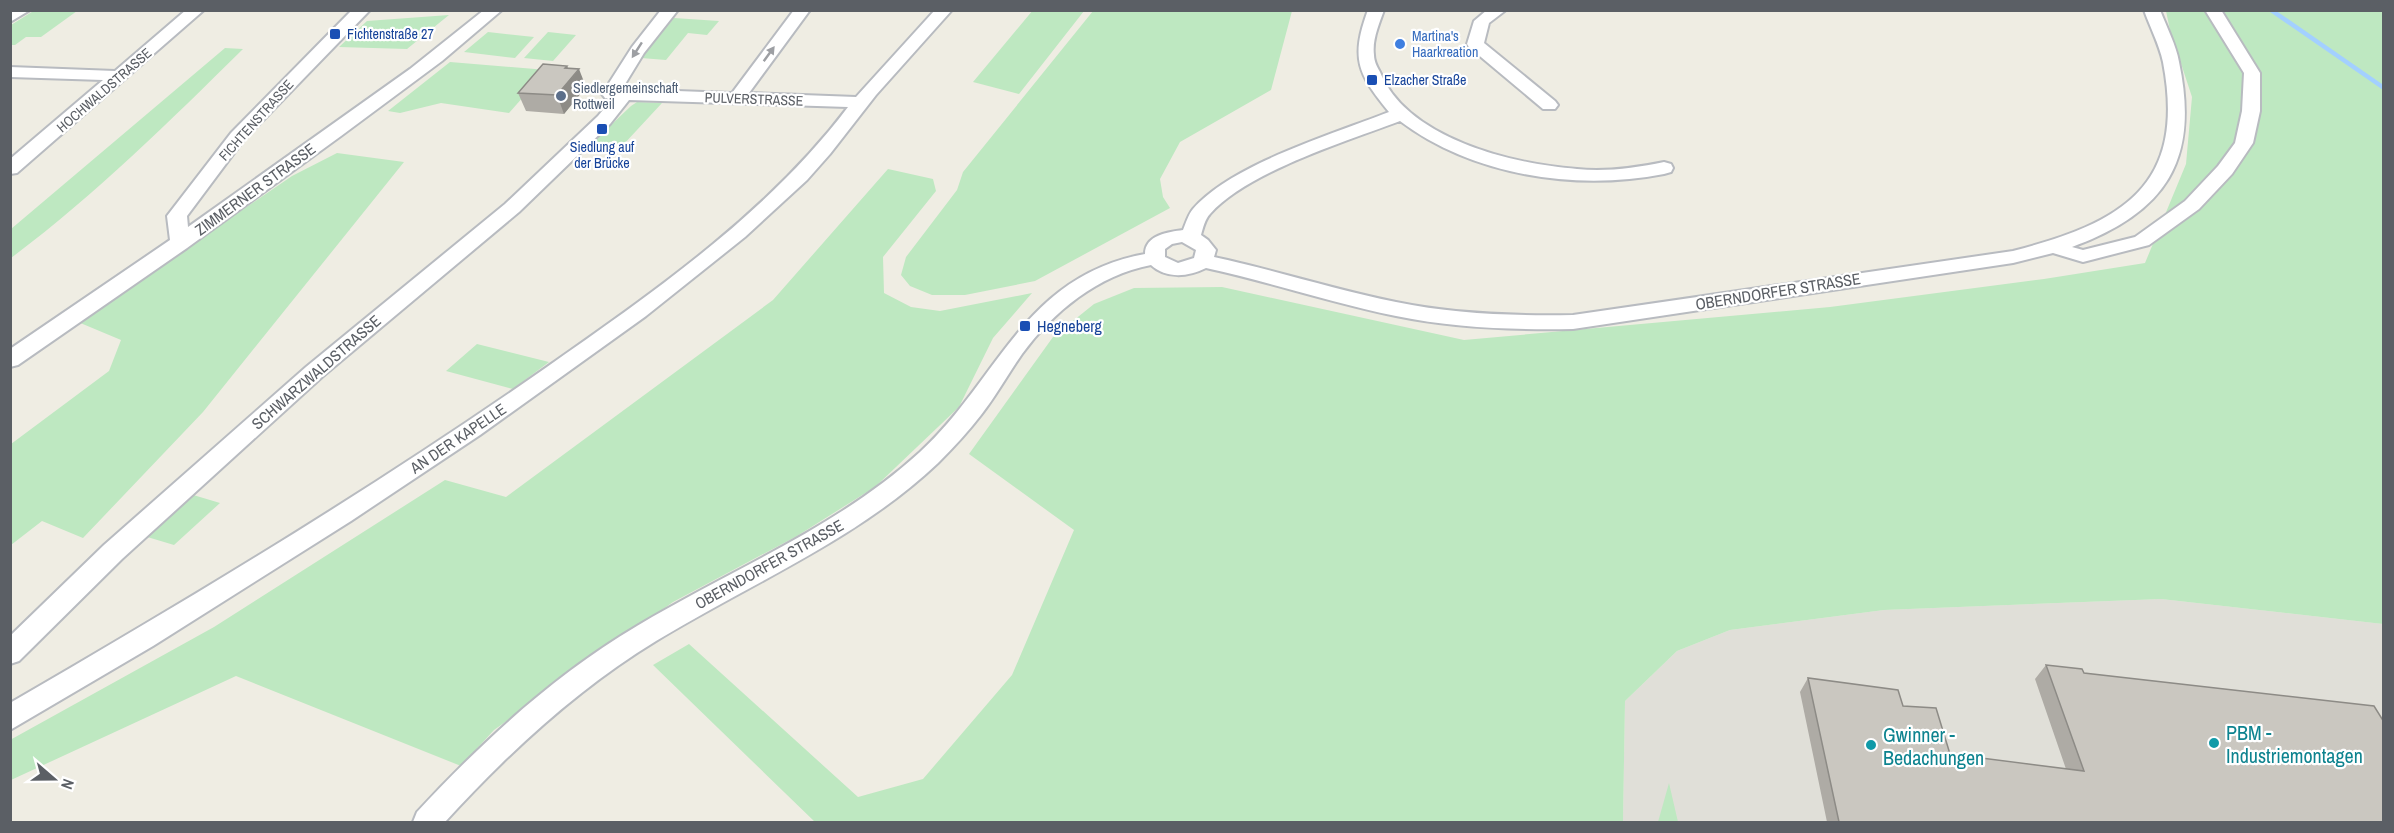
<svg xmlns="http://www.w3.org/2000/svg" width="2394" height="833" viewBox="0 0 2394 833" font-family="'Archivo Narrow',sans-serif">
	<rect width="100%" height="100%" fill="#efede3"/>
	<path fill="#e0dfd8" d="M2161,599l222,25v198h-760l2,-121 52,-50 53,-21 154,-20z"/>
	<path fill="#bee8c1" d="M35,10l42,1 -36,26h-15l-11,8h-4v-20z
		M1033,10l51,1 -65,83 -46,-12z
		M1093,11h199l-21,79 -91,52 -20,37 3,18 7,11 -135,73 -70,14h-33l-22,-9 -9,-11 5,-18 51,-67 6,-18z
		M2166,11h217v613l-222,-25 -277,11 -154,20 -53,21 -52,50 -2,121h-808l-162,-157 36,-21 169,153 65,-18 89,-104 62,-145 -105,-76 84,-117 41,-33 40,-16 88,-1 242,53 366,-33 214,-28 101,-16 41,-99 6,-67 -22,-67z
		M449,15l-42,34 -68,-2 28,-26z
		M674,18l45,3 -12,14 -19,-2 -22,27 -25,-2z
		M488,32l46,5 -19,21 -51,-6z
		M548,32l28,3 -23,26 -29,-3z
		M225,48l18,1c-74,73 -149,147 -232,209v-29z
		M450,62l97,8 -38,43 -68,-10 -41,10 -12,-2z
		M637,102l25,1 -38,41 -31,-2 38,-36z
		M337,153l67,9 -201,250 -120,126 -41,-17 -31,24v-101l98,-73 12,-31 -43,-18 214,-146z
		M888,169l45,10 3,12 -53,66 1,36 27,14 29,4 92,-18 -39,45 -34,69 -84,80 -78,49 -124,66 -179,128 -33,36 -225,-90 -225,104 -1,-40 204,-113 231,-147 61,17 267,-197z
		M477,344l72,18 -36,27 -67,-18z
		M190,494l30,9 -46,42 -30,-9z
		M1669,783l9,39h-20z"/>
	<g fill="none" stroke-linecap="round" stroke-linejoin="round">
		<path stroke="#a3d0ff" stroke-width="4.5" d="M2271,10l113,78"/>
		<defs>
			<path id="minor" d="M10,10h20l-20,12z
				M186,10h18l-187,163 -7,1v-15l93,-79 -93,-3v-10l105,4z
				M352,10h18l-127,131 -56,75 1,11 222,-158 74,-59h18l-60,51 -101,75 -154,112 -169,117 -8,2v-18l160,-109 -3,-24 64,-83z
				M661,10h17l-34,43 -22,36 110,4 62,-83h16l-61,83 107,4 79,-87h17l-76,85 -46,59 -23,26 -62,57 -99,79 -166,119 -129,86 -198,125 -143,84v-27c183,-106 364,-215 537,-336 108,-76 221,-154 301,-260l-219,-7 -19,24 -91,88 -197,165 -200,182 -103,102 -9,3v-28l94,-91 202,-178 199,-163 93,-88 14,-17 -7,-1 -3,-4 30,-47z
				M1368,10h16c-5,14 -12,30 -10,45 0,6 3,12 6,17 27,67 133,92 197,97 29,3 58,-1 87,-7l7,2 2,4 -2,4 -7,2c-88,17 -191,2 -264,-53 -53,20 -153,51 -190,93 -5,5 -7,14 -9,21l7,5 8,10 -2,7c61,13 121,33 182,45 58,12 118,14 177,13l440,-64c108,-28 174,-64 150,-189 -4,-18 -13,-35 -19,-52h16c7,18 16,35 19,52 21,99 -14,151 -107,185l11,3 52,-13 50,-36 33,-35 17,-23 7,-32 2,-38 -39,-63h16l39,63v38l-7,32 -21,31 -33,35 -50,36 -66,17 -30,-9 -40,10 -440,66c-59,1 -119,-1 -177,-13 -64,-13 -126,-34 -190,-48 -18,9 -40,11 -55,-3 -53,10 -98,47 -129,89 -14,20 -26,42 -41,61 -13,17 -28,33 -43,48 -81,77 -187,120 -282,178 -79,48 -149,113 -211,181h-32l4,-10c65,-70 137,-137 220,-186 95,-57 200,-98 283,-174 79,-73 104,-176 225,-198 0,-19 23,-22 38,-24 3,-7 5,-15 10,-21 39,-45 140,-75 196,-97 -31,-38 -39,-53 -21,-102zM1182,242l14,8 -2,8 -16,5 -13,-6v-8l7,-5z
				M1487,10h19l-17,13 -5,20 71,58 3,4 -3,4h-12l-74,-62 -2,-3 7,-23z"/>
		</defs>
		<use href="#minor" stroke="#b8bbc0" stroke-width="4"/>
		<use href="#minor" fill="#fff" fill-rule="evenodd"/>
	</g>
	<path fill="#aeaba5" d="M567,66l1,3 18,18 -22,27 -38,-3 -8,-18z
		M2046,665l38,8 300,149h-557l-27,-130 8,-14 95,28 47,48 116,15 -31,-90z"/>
	<path fill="#8d8b86" d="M567,66l5,12 7,-9 7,18 -22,27 -7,-19 8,-27z"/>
	<path fill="#cac7c0" stroke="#8d8b86" stroke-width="1.5" d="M543,64l24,2 -2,2 14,1 -22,26 -39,-2z
		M2046,665l36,4 2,4 290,33 10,16v100h-545l-31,-144 90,12 5,16 33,2 14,46 134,17z"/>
	<defs><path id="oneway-solid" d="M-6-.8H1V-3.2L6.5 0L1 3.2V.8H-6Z" transform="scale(1.5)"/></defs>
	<g fill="#9d9fa3">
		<use href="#oneway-solid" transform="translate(637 50) rotate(123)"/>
		<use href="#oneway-solid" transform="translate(769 54) rotate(-54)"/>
	</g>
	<g fill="#1a4fb4" stroke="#fff" stroke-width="2">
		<rect x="329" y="28" width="12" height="12" rx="3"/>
		<rect x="1366" y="74" width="12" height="12" rx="3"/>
		<rect x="596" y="123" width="12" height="12" rx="3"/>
		<rect x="1019" y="320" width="12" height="12" rx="3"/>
	</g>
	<circle fill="#3f7fe0" stroke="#fff" stroke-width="2" cx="1400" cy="44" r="6"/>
	<circle fill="#5c6f8a" stroke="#fff" stroke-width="2" cx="561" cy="96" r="6"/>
	<g fill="#0f9aa8" stroke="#fff" stroke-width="2">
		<circle cx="2214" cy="743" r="6"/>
		<circle cx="1871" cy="745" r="6"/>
	</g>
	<g text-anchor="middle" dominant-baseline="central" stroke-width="4.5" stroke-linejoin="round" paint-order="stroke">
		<g font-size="14" fill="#164399" stroke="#fff" text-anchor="start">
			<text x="347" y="34">Fichtenstraße 27</text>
			<text x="1384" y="80">Elzacher Straße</text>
			<text x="602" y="147" text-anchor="middle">Siedlung auf<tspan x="602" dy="16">der Brücke</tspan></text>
		</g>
		<g font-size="14" fill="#366cbe" stroke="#fff" text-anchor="start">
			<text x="1412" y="36">Martina's<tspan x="1412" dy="16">Haarkreation</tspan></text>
		</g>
		<g font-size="14" fill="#4e5e75" stroke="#fff" text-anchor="start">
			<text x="573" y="88">Siedlergemeinschaft<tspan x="573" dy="16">Rottweil</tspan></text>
		</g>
		<g font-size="14" fill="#5b5f65" stroke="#fff">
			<text transform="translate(104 90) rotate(-41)">HOCHWALDSTRASSE</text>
			<text transform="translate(754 99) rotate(2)">PULVERSTRASSE</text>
			<text transform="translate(256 120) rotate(-48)">FICHTENSTRASSE</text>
		</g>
		<g font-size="16" fill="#5b5f65" stroke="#fff">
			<text transform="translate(255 189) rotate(-36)">ZIMMERNER STRASSE</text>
			<text transform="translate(1778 291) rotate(-9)">OBERNDORFER STRASSE</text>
			<text transform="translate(316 372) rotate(-41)">SCHWARZWALDSTRASSE</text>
			<text transform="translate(458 438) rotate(-34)">AN DER KAPELLE</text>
			<text transform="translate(769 564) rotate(-29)">OBERNDORFER STRASSE</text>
		</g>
		<g font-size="16" fill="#164399" stroke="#fff" text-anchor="start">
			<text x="1037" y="326">Hegneberg</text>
		</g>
		<g font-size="20" fill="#0d838f" stroke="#fff" text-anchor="start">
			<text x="2226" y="732">PBM -<tspan x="2226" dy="23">Industriemontagen</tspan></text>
			<text x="1883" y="734">Gwinner -<tspan x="1883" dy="23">Bedachungen</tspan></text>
		</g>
	</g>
	<rect width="2394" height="833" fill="none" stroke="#5b5f65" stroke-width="24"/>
	<g transform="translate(54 779) rotate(110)" stroke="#ffffff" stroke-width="4.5" paint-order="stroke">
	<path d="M0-4.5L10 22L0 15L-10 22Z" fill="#5b5f65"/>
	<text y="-9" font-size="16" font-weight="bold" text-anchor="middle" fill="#5b5f65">N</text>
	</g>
</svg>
